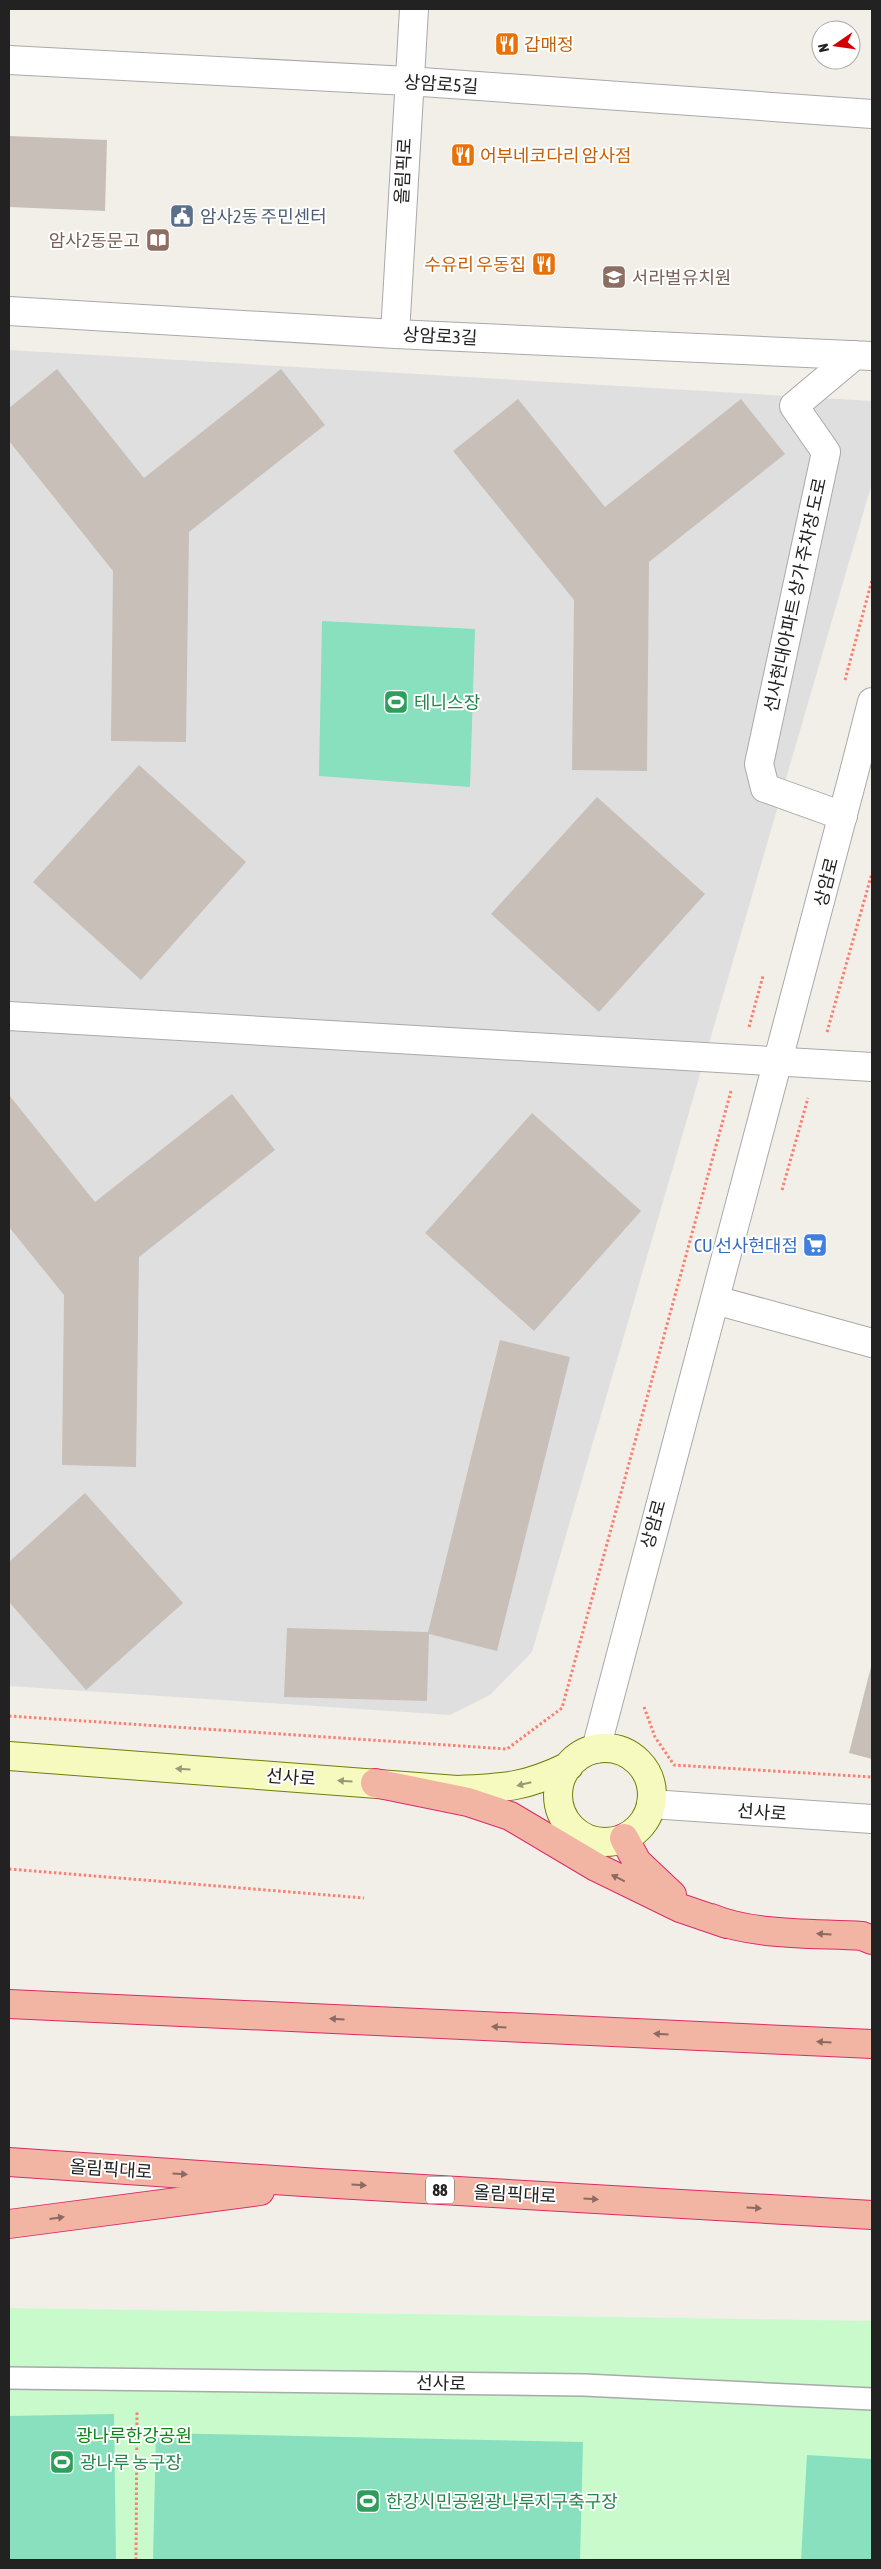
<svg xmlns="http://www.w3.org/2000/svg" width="881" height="2569" viewBox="0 0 881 2569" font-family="'Asap Condensed','Noto Sans KR',sans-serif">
	<rect width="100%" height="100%" fill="#f2efe9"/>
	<path fill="#e0dfdf" d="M9,350l863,51v82l-340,1169 -42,43 -40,20 -441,-29z"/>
	<path fill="#c8facc" d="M9,2308l863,13v239h-863z"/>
	<path fill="#88e0be" d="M322,621l153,8 -5,158 -151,-11z
		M114,2414l2,146h-107v-144z
		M156,2433l427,9 -3,118h-427z
		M807,2455l65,4v101h-71z"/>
	<path fill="#c7bfb8" d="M9,136l98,4 -2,71 -96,-4z
		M57,369l87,109 137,-109 44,56 -136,107 -3,210 -75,-1 2,-170 -104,-130v-33z
		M518,399l87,108 136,-108 44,55 -136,108 -2,209 -75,-1 2,-170 -121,-149z
		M139,765l107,97 -105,118 -108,-98z
		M597,797l108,97 -106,118 -108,-98z
		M232,1094l43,56 -136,107 -3,210 -74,-2 2,-170 -55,-68v-132l86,107z
		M532,1113l109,98 -107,120 -109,-98z
		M500,1340l70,17 -73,294 -68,-17 -2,67 -143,-4 3,-69 141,4z
		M85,1493l98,110 -97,87 -77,-88v-40z
		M872,1663v96l-23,-6z"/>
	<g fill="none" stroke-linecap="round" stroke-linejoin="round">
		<defs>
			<path id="service" d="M9,2378l575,7 288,14"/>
			<path id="minor" d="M9,60l399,21 464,33
				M9,311l386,23 477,22
				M395,334l19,-325
				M843,816l-78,-28 -6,-24 67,-312 -32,-46 61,-51
				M9,1016l863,51
				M715,1300l157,43
				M651,1804l221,15"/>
			<path id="tertiary" d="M596,1749c90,-349 187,-697 276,-1047"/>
			<path id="secondary" d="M558 1795a47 47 0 1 1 94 0a47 47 0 1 1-94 0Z
				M9,1756l448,34c48,-2 69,-3 112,-24"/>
			<path id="trunk" d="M375,1783l93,19 42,14 86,51 84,41 47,16
				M624,1838l13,24 35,33
				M711,1918c43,18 104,15 151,18l10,4
				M9,2004l863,40
				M9,2162l310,21 553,32
				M9,2224l251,-33"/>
		</defs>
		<use href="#service" stroke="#a9a9a9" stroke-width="24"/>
		<use href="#minor" stroke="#a9a9a9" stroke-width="30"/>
		<use href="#tertiary" stroke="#a9a9a9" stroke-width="30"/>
		<use href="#secondary" stroke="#707d05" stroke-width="30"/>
		<use href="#trunk" stroke="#dc2a67" stroke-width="30"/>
		<path stroke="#fa8072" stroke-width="3" stroke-dasharray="2.5 2.5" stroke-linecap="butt" d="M845,680l27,-100
			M749,1027l14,-51
			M827,1032l45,-159
			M782,1190l26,-92
			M644,1707l11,30 19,28 198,12
			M9,1716l498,33 55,-41 169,-617
			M9,1869l355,29
			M136,2560l1,-149"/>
		<use href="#service" stroke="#fff" stroke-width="21"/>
		<use href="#minor" stroke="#fff" stroke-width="28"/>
		<use href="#tertiary" stroke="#fff" stroke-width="28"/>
		<use href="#secondary" stroke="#f7fabf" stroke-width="28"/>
		<use href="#trunk" stroke="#f2b4a3" stroke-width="28"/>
	</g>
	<defs><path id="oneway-solid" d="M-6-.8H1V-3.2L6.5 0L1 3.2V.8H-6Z" transform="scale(1.25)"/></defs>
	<g fill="#979978">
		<use href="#oneway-solid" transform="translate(183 1769) rotate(-176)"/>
		<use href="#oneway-solid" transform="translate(345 1781) rotate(-176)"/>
		<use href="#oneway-solid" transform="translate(524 1784) rotate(166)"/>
	</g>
	<g fill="#8a6b62">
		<use href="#oneway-solid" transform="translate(618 1878) rotate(-154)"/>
		<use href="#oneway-solid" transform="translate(824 1934) rotate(-176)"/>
		<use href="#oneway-solid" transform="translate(337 2019) rotate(-177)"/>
		<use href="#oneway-solid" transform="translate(499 2027) rotate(-177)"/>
		<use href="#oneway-solid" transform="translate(661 2034) rotate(-177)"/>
		<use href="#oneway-solid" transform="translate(824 2042) rotate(-177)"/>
		<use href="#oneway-solid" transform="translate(180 2174) rotate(4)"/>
		<use href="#oneway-solid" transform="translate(359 2185) rotate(3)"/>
		<use href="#oneway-solid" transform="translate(591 2199) rotate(3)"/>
		<use href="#oneway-solid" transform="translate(754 2208) rotate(3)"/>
		<use href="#oneway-solid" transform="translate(57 2218) rotate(-8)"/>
	</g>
	<defs>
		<symbol id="restaurant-square" viewBox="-11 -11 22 22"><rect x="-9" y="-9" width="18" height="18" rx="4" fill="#e8710a" stroke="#fff"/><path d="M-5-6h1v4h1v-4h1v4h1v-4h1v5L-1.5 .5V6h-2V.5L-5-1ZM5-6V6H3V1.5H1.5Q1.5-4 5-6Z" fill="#fff"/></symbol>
		<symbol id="civic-square" viewBox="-11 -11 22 22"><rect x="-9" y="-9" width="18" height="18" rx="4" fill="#5c6f8a" stroke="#fff"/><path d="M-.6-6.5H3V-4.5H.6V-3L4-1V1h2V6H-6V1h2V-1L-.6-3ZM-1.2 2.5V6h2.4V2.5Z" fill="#fff"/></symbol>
		<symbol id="library-square" viewBox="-11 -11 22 22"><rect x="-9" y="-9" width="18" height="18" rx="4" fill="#8d6e63" stroke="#fff"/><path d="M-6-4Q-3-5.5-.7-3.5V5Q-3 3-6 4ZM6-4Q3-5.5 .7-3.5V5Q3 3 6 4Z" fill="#fff"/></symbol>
		<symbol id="school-square" viewBox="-11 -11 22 22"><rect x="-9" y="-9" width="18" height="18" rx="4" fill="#8d6e63" stroke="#fff"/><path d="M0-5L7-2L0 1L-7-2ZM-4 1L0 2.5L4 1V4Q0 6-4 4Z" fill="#fff"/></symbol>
		<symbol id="stadium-square" viewBox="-11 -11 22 22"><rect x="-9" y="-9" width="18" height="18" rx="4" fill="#2e9e5b" stroke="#fff"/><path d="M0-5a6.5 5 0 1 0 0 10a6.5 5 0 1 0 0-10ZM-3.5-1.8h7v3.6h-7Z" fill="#fff"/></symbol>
		<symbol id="supermarket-square" viewBox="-11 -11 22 22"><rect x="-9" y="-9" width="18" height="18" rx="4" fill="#3f7fe0" stroke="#fff"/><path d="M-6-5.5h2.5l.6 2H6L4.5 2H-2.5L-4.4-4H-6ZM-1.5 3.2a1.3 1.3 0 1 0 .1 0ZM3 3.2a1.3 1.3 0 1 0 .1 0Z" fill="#fff"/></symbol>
	</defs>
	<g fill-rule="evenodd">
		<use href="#restaurant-square" x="493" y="30" width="28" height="28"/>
		<use href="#restaurant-square" x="449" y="141" width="28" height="28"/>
		<use href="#civic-square" x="168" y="202" width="28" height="28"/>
		<use href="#library-square" x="144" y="226" width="28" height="28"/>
		<use href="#restaurant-square" x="530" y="250" width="28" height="28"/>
		<use href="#school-square" x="600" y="263" width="28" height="28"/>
		<use href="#stadium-square" x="382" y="688" width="28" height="28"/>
		<use href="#supermarket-square" x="801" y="1231" width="28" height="28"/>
		<use href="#stadium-square" x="48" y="2448" width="28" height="28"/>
		<use href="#stadium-square" x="354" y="2487" width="28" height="28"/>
	</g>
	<g text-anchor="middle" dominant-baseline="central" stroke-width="4" stroke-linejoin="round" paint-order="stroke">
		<rect fill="#fff" stroke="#646464" stroke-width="1" x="426" y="2176.5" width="28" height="27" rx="4"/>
		<g font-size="16" font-weight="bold" fill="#222">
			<text x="440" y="2190">88</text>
		</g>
		<g font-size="18" fill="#c56008" stroke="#fff" text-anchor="start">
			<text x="524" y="44">갑매정</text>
			<text x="480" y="155">어부네코다리 암사점</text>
			<text x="526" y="264" text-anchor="end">수유리 우동집</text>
		</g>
		<g font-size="18" fill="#222" stroke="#fff">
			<text transform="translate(441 84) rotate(4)">상암로5길</text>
			<text transform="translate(403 171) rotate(-87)">올림픽로</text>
			<text transform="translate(440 336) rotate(3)">상암로3길</text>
			<text transform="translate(795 595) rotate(-78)">선사현대아파트 상가 주차장 도로</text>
			<text transform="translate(826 882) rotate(-76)">상암로</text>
			<text transform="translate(653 1524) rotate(-75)">상암로</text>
			<text transform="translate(291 1777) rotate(4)">선사로</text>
			<text transform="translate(762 1812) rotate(4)">선사로</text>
			<text transform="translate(111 2169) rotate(4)">올림픽대로</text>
			<text transform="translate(515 2194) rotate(3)">올림픽대로</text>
			<text transform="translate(441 2383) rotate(1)">선사로</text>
		</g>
		<g font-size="18" fill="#4e5e75" stroke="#fff" text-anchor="start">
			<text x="200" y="216">암사2동 주민센터</text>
		</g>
		<g font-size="18" fill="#785e54" stroke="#fff" text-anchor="end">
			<text x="140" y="240">암사2동문고</text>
			<text x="632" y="277" text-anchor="start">서라벌유치원</text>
		</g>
		<g font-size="18" fill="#27864d" stroke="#fff" text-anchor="start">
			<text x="414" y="702">테니스장</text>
			<text x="80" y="2462">광나루 농구장</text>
			<text x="386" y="2501">한강시민공원광나루지구축구장</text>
		</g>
		<g font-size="18" fill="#366cbe" stroke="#fff" text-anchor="end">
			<text x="798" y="1245">CU 선사현대점</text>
		</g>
		<g font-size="18" fill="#0c8416" stroke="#fff">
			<text x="134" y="2435">광나루한강공원</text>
		</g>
	</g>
	<rect width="881" height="2569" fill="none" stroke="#222222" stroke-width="20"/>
	<g transform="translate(836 45) rotate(257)"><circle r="24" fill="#ffffff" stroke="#a7a7a7"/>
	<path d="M0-4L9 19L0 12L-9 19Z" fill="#d40000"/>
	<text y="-8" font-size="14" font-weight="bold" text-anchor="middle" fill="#222222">N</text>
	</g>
</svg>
